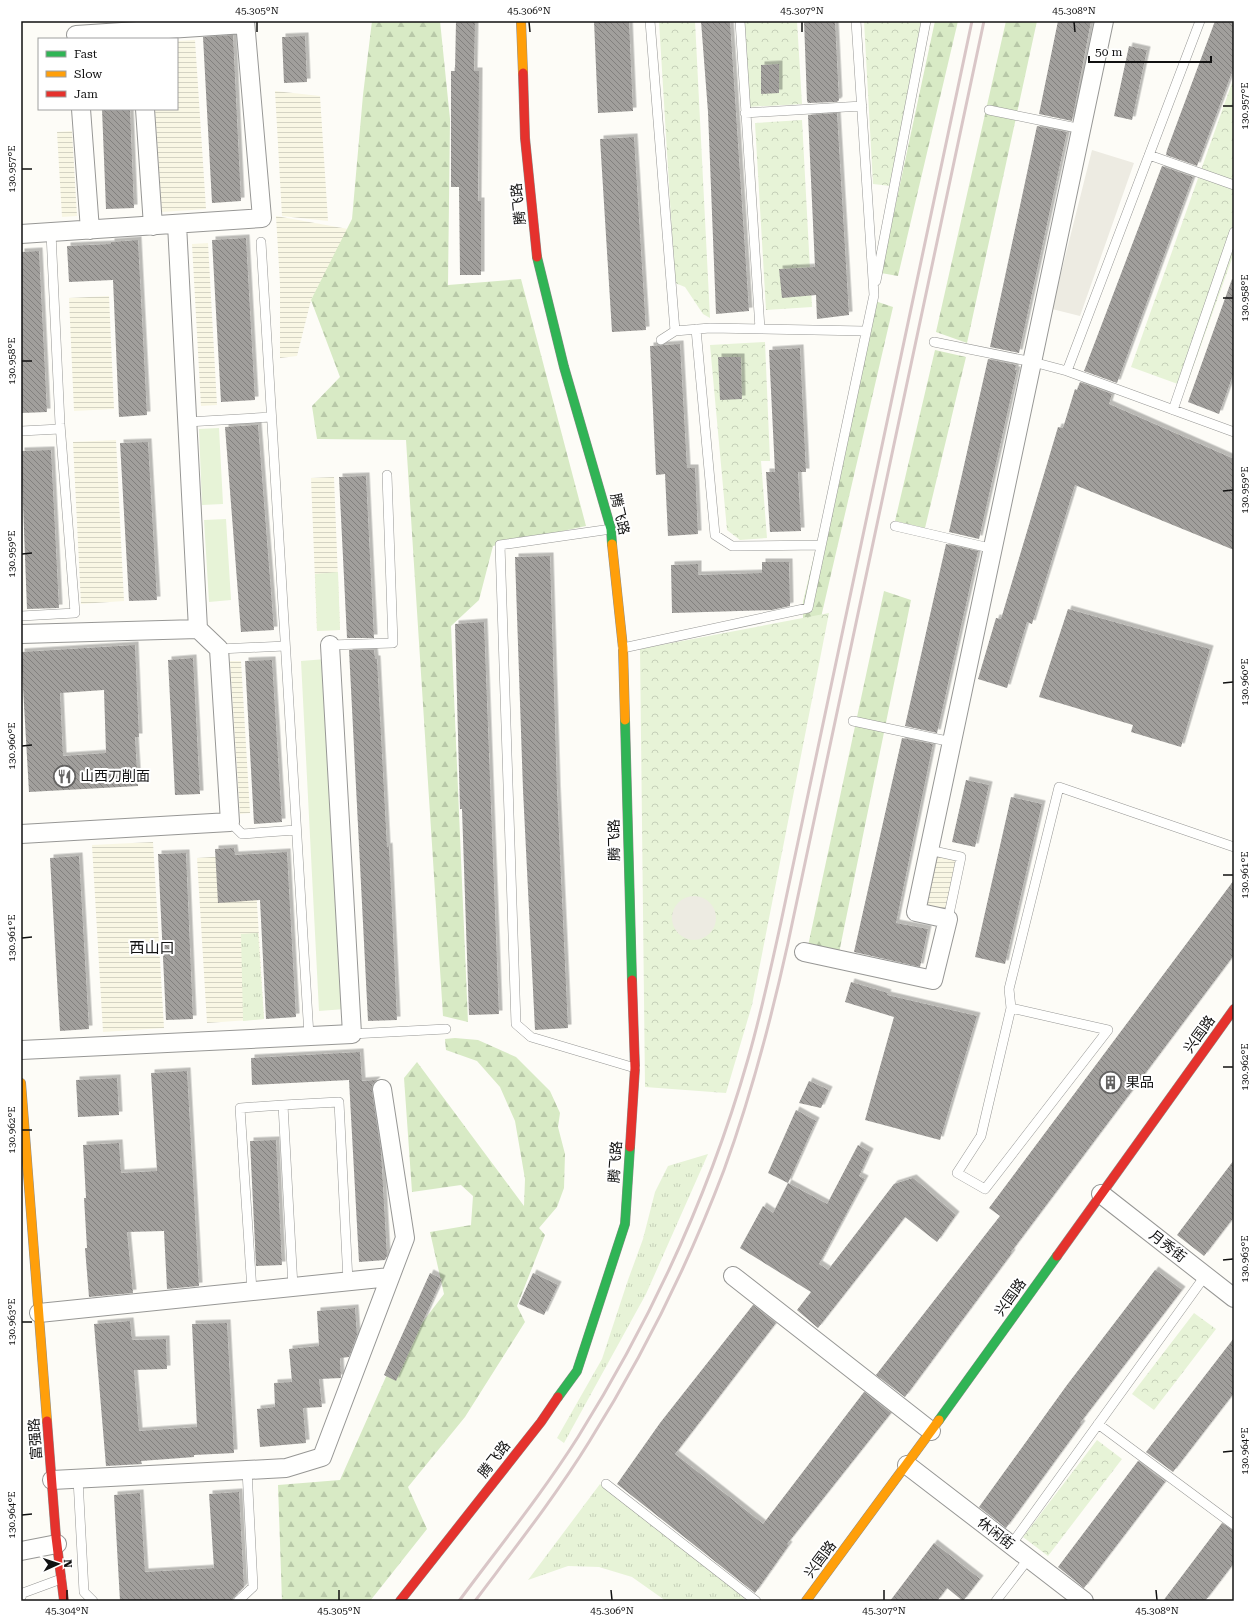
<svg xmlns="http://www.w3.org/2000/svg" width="1255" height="1622" viewBox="0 0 1255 1622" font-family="'Roboto Serif','Noto Sans SC',serif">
	<defs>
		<pattern id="farmland-rules" width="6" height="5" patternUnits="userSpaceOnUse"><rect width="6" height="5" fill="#f9f7e4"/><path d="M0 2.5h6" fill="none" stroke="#d4d3c3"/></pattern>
		<pattern id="grass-tufts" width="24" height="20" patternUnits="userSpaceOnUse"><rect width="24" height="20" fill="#e7f3d7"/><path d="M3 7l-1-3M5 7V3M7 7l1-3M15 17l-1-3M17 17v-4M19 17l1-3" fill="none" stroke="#c5cfb8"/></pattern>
		<pattern id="forest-firs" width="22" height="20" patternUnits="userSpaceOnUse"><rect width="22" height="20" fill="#d8eac5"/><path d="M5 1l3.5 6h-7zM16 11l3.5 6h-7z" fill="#b8c8a8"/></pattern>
		<pattern id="park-crowns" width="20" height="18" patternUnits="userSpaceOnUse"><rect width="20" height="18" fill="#e7f3d7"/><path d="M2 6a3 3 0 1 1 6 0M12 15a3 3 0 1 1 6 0" fill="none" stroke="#c5cfb8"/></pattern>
		<pattern id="building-back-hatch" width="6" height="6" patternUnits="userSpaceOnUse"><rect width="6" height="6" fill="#a19f9c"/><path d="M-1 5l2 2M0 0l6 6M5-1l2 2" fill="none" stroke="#82807e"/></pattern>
		<filter id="shadow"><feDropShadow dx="3.5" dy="-3.5" stdDeviation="0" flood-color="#0004"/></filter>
	</defs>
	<rect width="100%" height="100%" fill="#fdfcf7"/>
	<path fill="url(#farmland-rules)" d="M195,40l11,169 -44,3 -7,-103h22v-68z
		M275,91l45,5 8,125 -46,-5z
		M72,131l5,85 -15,1 -5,-85z
		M276,216l72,13 -37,71 -14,56 -17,2v-74z
		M208,243l9,162 -16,1 -9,-162z
		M109,296l5,113 -40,2 -5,-113z
		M116,440l8,161 -43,3 -8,-162z
		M334,477l6,153 -23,1 -6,-153z
		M230,661h11l9,152 -10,1z
		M153,842l11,186 -61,4 -11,-187z
		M929,850l32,7 -13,62 -32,-7z
		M254,854l10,165 -57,4 -10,-165z"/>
	<path fill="url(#grass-tufts)" d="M258,933l6,86 -21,2 -2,-87z
		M708,1154l-62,140 -82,149 -7,-5 45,-79 26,-79 15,-41 12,-47 13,-26z
		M600,1484l147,111 -5,6h-76l-34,-24 -33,-10 -31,-1 -40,14z"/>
	<path fill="url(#forest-firs)" d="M372,21h68l10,98 -2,166 73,-6 65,247 -93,20 -14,54 -28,26 17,396 -25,-6 -37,-576 -89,-1 -5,-33 28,-29 -29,-77 41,-81 11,-124z
		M935,21h23l-60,255 -17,-3z
		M1006,21h31l-70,322 -31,-11z
		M875,301l18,6 -74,319 -16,-3v-21z
		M935,350l31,7 -41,171 -30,-7z
		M884,591l27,9 -72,353 -31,-7z
		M455,1038l23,2 38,17 34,34 10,22 -2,14 7,27 -1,34 -7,19 -18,21 6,7 -28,71 8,16 -60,95 -57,70 19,42 -57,72h-88l-4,-116 62,-5 53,-119 51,-67 -14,-62 41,-7 2,-29 -12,-11 -49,7 -8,-114 13,-16 107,144 1,-27 -10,-58 -15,-34 -23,-26 -31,-11 -1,-11z"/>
	<path fill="url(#park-crowns)" d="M659,21h36l15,297 -7,-4 -18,-27 -10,-4z
		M742,21h55l5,83 -55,3z
		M864,21h57l-30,165 -18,-2z
		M1234,77v176l-48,134 -55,-20z
		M802,120l10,187 -46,3 -11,-187z
		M765,342l5,119h-9l6,77 -27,2 -13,-10 -17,-185z
		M829,613l-77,392 -26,88 -81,-6 -5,-438z
		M1194,1313l22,16 -62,81 -22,-16z
		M1097,1440l25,19 -74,97 -25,-19z"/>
	<path fill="#e7f3d7" d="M219,428l4,76 -21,1 -3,-76z
		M226,519l5,81 -22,2 -5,-82z
		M338,572l2,58 -23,1 -2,-57z
		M326,659l19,350 -26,2 -18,-350z"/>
	<path fill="#edebe2" d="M1092,150l42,13 -54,153 -28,-7z
		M672 918a22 22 0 1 1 44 0a22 22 0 1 1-44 0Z"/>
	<path fill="url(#building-back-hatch)" fill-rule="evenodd" filter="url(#shadow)" d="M456,21h19l-1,50h5l-1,130h3v74h-21l-1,-88h-8v-116h4z
		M594,21h35l4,90 -35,2z
		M701,21h29l19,290 -33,3 -8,-202z
		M804,21h31l4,79 -2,2 -29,1 -1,-2z
		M1058,21h33l-19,100 -33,-7z
		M1215,21h19v46l-37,99 -31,-11 1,-5z
		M233,35l8,166 -29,2 -9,-166z
		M305,36l2,46 -23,1 -2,-46z
		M1129,46l18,4 -15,70 -18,-4z
		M779,64v29l-18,1v-29z
		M102,109h28l4,99 -28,1z
		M837,113l12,202 -32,4 -1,-24 -34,3 -3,-29 36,-2 -7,-152z
		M1037,126l30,6 -48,221 -29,-6z
		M634,137l12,193 -34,2 -12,-193z
		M1162,166l31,11 -76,206 -33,-12z
		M246,238l9,162 -34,2 -9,-162z
		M138,240l9,175 -28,2 -6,-137 -44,2 -2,-36 44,-2v-2z
		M39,251l8,161 -26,1v-161z
		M1232,279l2,1v92l-15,42 -31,-12z
		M680,344l7,124h8l3,66 -30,2 -3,-62 -9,1 -6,-129z
		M800,348l6,124h-8l3,59 -31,1 -4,-60h9l-6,-122z
		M718,357h23l1,42 -22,1z
		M988,359l28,6 -1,5h2l-38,169 -30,-7z
		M1080,382l32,12 -3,10 125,55v91l-159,-65 -43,139 -5,-2 -20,66 -29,-9 18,-61 5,1 57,-192 5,1 12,-39 2,1z
		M258,425l16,205 -33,2 -16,-205z
		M148,442l9,158 -28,1 -9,-158z
		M51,450l8,158 -32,1 -6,-158z
		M366,476l8,162h-27l-8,-161z
		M946,544l32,7 -41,182 -32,-7z
		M550,556l7,233 11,239 -33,2 -12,-240 -8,-233z
		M762,562h27l1,44 -18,4 -100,3 -1,-48 27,-1v11l64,-2z
		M1068,609l142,40 -29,98 -50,-15 2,-7 -94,-28z
		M484,622l15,392 -30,1 -7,-206h-2l-5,-185z
		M135,645l4,92h-4l3,49 -109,6 -8,-140zM104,690l2,63 -43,3 -3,-63z
		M349,650h25l1,9h2l10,188 2,-1 8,174 -29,1z
		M193,658l7,136 -25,1 -7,-135z
		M272,660l10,162 -28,2 -9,-163z
		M902,738l31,6 -37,179 32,6 -8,38 -66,-15z
		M966,780l23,5 -14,62 -23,-5z
		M1011,797l31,7 -37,160 -30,-7z
		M234,848l1,7 52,-3 9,165 -30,2 -6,-119 -42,3 -3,-54z
		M186,853l7,166 -27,1 -8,-166z
		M79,856l10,173 -29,2 -10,-173z
		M1234,880v75l-223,297 1,1 -107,144 -29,-22 124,-159 -11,-8z
		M851,982l37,11 -1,2 90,21 -37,124 -75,-20 29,-103 -49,-15z
		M360,1052l2,29 15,-1 -5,5v6l9,60 6,105 -2,4 -26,2 -10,-182 -97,5 -1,-27z
		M187,1071l12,215 -32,3 -3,-58 -37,1 6,61 -44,4 -4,-49h2l-3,-50h2l-3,-53 36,-2 2,30 36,-2 -6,-98z
		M117,1078l2,37 -41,2 -2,-37z
		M809,1081l20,9 -8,18 -22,-5z
		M796,1110l20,11 -28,62 -20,-10z
		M276,1140l6,125 -26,1 -6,-125z
		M858,1145l12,7 -11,24 6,3 -46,85 9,6 66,-86 19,-6 43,37 -19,27 -32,-25 -87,111 -21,-18 14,-18 -71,-44 23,-42 10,7 15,-30 39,21z
		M1234,1160v57l-30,39 -27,-21z
		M1155,1270l27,20 -102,133 2,1 -76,104 -27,-21 88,-122z
		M430,1273l12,6 -46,102 -12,-6z
		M533,1273l25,12 -14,30 -25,-11z
		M753,1305l23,18 -101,131 88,70 101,-132 27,21 -104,131 2,1 -34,48 -138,-109 43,-61z
		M355,1308l2,27 -8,22 -9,1 1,20 -22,1 3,28 -19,1 3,35 -46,4 -3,-38 18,-2 -1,-24 18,-1 -3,-33 30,-3 -2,-35z
		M130,1321l2,19 34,-1 1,30 -33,1 5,61 58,-4 -5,-103 35,-1 7,130 -40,2v2l-53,4 1,3 -36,2 -12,-142z
		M1234,1338v55l-61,79 -27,-20z
		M1138,1461l27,21 -81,106 -26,-21z
		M239,1492l5,95 -10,10 -2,4h-112l-6,-106 26,-2 5,79 69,-4 -5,-74z
		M1222,1523l12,8v32l-29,38h-42z
		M934,1543l46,36 -17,22 -16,-13 -10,13h-47z"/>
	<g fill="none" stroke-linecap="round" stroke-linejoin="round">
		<defs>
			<path id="lane" d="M650,21l25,310
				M740,21l20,308
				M989,110l93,19
				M745,113l117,-7
				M1149,155l85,30
				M261,242l48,794
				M876,281l50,-260
				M696,329l19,206 17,11 89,-1
				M661,340l14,-9 35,-3 155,3
				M934,342l99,20 34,9 133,-350
				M1067,371l167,61
				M1173,410l61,-178
				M187,422l84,-5
				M21,431l39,-2
				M895,526l99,23
				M611,529l-111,16 16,479 15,13 104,31
				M21,616l54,-3 -15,-189 -9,-191
				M330,645l63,-2 -6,-168
				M623,648l185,-40 66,-313 -18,-274
				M219,649l66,-3
				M853,721l99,21
				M230,822l12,12 54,-4
				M929,850l32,7 -13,62
				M1011,1008l97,22 -123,159 -28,-16 24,-37 30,-128 -2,-19 50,-202 175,60
				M352,1034l94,-5
				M293,1287l-10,-182 56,-3 9,179
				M252,1291l-12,-183 43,-3
				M1098,1424l136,101
				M78,1479l6,113 9,9
				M606,1484l150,117
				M1011,1545l194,-269
				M21,1597l2,-4 38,-14
				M238,1601l15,-14 -6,-117
				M996,1601l33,-43"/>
			<path id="street" d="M76,35l169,-11
				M81,109l9,121
				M145,109l8,117
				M177,224l21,405
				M21,234l241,-16 -17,-197
				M21,634l177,-5 21,20 11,173 -209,12
				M804,952l129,28 15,-61 -32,-7 188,-891
				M21,1050l331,-16 -22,-389
				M1101,1194l133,104
				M733,1276l198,155
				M39,1313l351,-36
				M907,1465l177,136
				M52,1480l234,-12 36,-11 83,-219 -23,-149
				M21,1551l36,-7"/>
			<path id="fast" d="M537,257l27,110 47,162 1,15
				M625,720l7,260
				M558,1397l19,-26 48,-147 5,-77
				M939,1420l118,-164"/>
			<path id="slow" d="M521,21l2,52
				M612,544l11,104 2,72
				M21,1083l26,338
				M806,1601l133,-181"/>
			<path id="jam" d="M523,73l2,65 12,119
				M630,1147l5,-79 -3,-88
				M1057,1256l177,-247
				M47,1421l9,116 8,64
				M400,1601l141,-179 17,-25"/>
		</defs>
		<use href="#lane" stroke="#979795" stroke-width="10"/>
		<use href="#street" stroke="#979795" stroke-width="20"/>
		<use href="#fast" stroke="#8e8d8b" stroke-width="10"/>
		<use href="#slow" stroke="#8e8d8b" stroke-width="10"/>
		<use href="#jam" stroke="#8e8d8b" stroke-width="10"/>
		<use href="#lane" stroke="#fffffe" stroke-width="9"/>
		<use href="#street" stroke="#fffffe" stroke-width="18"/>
		<use href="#fast" stroke="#30b455" stroke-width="9"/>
		<use href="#slow" stroke="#ff9f0a" stroke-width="9"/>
		<use href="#jam" stroke="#e5322d" stroke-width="9"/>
		<path stroke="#d9c6c7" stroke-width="3" d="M459,1601c40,-54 83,-107 119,-164 73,-117 132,-245 170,-378 13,-45 23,-91 33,-137l191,-901
			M475,1601c39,-52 80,-104 114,-159 54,-86 99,-177 135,-272 27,-74 47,-150 64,-227l196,-922"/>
	</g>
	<path fill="none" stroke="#111" stroke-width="1.5" d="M257,22v10M529,22l1,10M802,22v10M1074,22l1,10M1223,106h10M22,169h10M1223,298h10M22,361h10M1223,491l10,-1M22,554l10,-1M1223,683l10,-1M22,746l10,-1M1223,875h10M22,938l10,-1M1223,1067h10M22,1130h10M1223,1260l10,-1M22,1322h10M1223,1452l10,-1M22,1515l10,-1M67,1590v10M339,1590v10M611,1590l1,10M884,1590v10M1156,1590l1,10"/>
	<defs>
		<symbol id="restaurant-ring" viewBox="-11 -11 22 22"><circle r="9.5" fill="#fff" stroke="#646362" stroke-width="1.5"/><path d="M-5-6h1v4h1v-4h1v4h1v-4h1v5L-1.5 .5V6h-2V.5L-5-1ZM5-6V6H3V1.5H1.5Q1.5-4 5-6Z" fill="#646362"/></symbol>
		<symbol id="building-ring" viewBox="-11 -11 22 22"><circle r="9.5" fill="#fff" stroke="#646362" stroke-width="1.5"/><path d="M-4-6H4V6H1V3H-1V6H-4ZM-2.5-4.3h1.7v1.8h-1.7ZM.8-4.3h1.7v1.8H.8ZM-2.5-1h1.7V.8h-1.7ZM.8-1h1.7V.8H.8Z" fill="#646362"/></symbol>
	</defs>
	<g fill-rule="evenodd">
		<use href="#restaurant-ring" x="52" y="764" width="25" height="25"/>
		<use href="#building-ring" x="1098" y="1070" width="25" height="25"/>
	</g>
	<g text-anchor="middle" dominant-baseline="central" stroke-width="4" stroke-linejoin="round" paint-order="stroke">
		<g font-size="14" fill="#111" stroke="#fff">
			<text transform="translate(518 204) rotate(-96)">腾飞路</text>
			<text transform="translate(620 514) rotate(77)">腾飞路</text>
			<text transform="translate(614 840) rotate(-91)">腾飞路</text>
			<text transform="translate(1199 1034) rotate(-54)">兴国路</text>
			<text transform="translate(615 1162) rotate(-86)">腾飞路</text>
			<text transform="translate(1168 1246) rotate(38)">月秀街</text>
			<text transform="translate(1010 1297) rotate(-54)">兴国路</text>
			<text transform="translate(35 1439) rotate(-94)">富强路</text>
			<text transform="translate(494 1459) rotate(-52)">腾飞路</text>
			<text transform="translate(996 1533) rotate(38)">休闲街</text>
			<text transform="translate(820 1559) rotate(-53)">兴国路</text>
		</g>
		<g font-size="14" fill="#111" stroke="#fff" text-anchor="start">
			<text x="80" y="776">山西刀削面</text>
			<text x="1126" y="1082">果品</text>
		</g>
		<g font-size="15" fill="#111" stroke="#fff">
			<text x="152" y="948">西山口</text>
		</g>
	</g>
	<rect width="1255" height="1622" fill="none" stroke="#ffffff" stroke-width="44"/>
	<rect x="38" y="38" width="140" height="72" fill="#ffffff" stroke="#a0a0a0"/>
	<rect x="46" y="51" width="20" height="6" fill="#30b455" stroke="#a0a0a0"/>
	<text x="74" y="58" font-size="12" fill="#111111">Fast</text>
	<rect x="46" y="71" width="20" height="6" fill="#ff9f0a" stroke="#a0a0a0"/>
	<text x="74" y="78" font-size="12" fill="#111111">Slow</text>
	<rect x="46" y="91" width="20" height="6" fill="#e5322d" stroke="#a0a0a0"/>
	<text x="74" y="98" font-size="12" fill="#111111">Jam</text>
	<g transform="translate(58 1564) rotate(87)" stroke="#ffffff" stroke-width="3" paint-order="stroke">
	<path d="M0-3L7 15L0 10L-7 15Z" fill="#111111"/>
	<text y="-6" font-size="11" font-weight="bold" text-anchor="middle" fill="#111111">N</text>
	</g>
	<path d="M1089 56v6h122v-6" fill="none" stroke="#111111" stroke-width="2"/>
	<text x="1095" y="56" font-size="12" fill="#111111" stroke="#ffffff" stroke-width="3" paint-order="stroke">50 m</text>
	<rect x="22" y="22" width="1211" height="1578" fill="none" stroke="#111" stroke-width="1.5"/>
	<g font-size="10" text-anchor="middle" fill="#111">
		<text x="257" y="14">45.305°N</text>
		<text x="529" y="14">45.306°N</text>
		<text x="802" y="14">45.307°N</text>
		<text x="1074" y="14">45.308°N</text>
		<text transform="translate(1244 106) rotate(-90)" y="4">130.957°E</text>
		<text transform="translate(11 169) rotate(-90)" y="4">130.957°E</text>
		<text transform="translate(1244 298) rotate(-90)" y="4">130.958°E</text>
		<text transform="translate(11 361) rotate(-90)" y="4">130.958°E</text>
		<text transform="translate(1244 490) rotate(-90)" y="4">130.959°E</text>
		<text transform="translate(11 554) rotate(-90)" y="4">130.959°E</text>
		<text transform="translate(1244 682) rotate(-90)" y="4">130.960°E</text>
		<text transform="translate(11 746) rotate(-90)" y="4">130.960°E</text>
		<text transform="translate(1244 875) rotate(-90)" y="4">130.961°E</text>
		<text transform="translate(11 938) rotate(-90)" y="4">130.961°E</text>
		<text transform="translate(1244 1067) rotate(-90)" y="4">130.962°E</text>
		<text transform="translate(11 1130) rotate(-90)" y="4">130.962°E</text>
		<text transform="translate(1244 1259) rotate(-90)" y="4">130.963°E</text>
		<text transform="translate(11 1322) rotate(-90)" y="4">130.963°E</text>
		<text transform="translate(1244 1451) rotate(-90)" y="4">130.964°E</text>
		<text transform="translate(11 1515) rotate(-90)" y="4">130.964°E</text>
		<text x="67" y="1614">45.304°N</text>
		<text x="339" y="1614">45.305°N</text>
		<text x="612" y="1614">45.306°N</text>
		<text x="884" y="1614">45.307°N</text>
		<text x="1157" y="1614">45.308°N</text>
	</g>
</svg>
